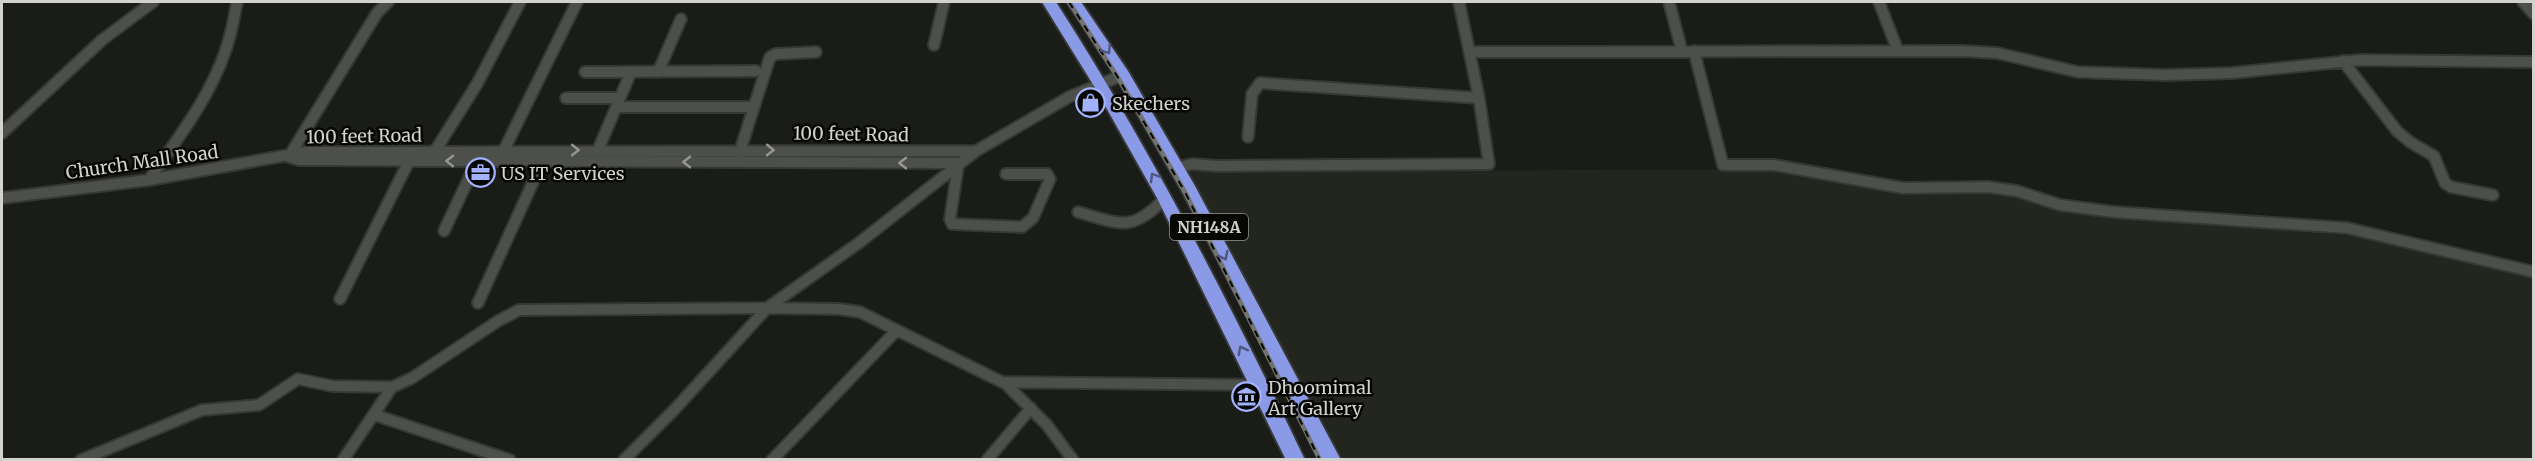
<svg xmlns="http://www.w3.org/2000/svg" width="2535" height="461" viewBox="0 0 2535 461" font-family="Merriweather,serif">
	<rect width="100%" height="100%" fill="#1a1c18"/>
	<path fill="#23261e" d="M1769,169l199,23 38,2 78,20 288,24 161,36v185h-1190l-156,-287z"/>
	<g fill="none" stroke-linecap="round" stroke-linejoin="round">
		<defs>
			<path id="minor" d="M1669,2l13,49
				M1879,2l19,49
				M2523,2l11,12
				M934,45l10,-43
				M1694,51l29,114h51l129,23 85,-1 29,4 43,14 54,7 233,16 187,44
				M1469,52l493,-1 35,2 81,19 88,3 66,-2 128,-13 174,2
				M2343,61l54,70 13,11 24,14 11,27 6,4 42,8
				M585,72l171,-1
				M658,72l23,-53
				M566,98h54
				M617,107h137
				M2,133l100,-93 51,-38
				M1248,137l4,-43 8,-11 219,15
				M598,150l33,-78
				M435,151l42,-67 43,-82
				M503,152l74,-150
				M739,154l31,-97 6,-3 40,-2
				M290,155l87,-142 11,-11
				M289,157l10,3 662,3
				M958,166l-8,53 2,5 70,3 11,-9 17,-39 -3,-5h-41
				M1176,168l16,-4 25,2 272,-2 -10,-66 -20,-96
				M149,180c28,-41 60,-81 76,-128 6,-16 9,-33 12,-50
				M2,198l147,-18 156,-28 671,-1
				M1078,212c42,12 54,21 87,-14
				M444,231l33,-70
				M340,299l71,-142
				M478,303l67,-147
				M1002,382l258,3
				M375,415l135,45
				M81,460l121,-50 57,-5 39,-26 34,7 60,1 20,-9 86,-57 21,-11 248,-2 72,1 21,3 146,72 41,41 26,35
				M343,460l49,-73
				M624,460l51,-51 92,-101 93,-66 116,-91 93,-54 54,-22
				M772,460l125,-130
				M987,460l44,-52"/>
			<path id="highway" d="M1042,2h14c94,146 174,301 249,458h-19l-129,-262 -63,-112z
				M1067,2h14l47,69 67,115 146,274h-19l-140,-269 -65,-113z"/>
		</defs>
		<use href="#minor" stroke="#363835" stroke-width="14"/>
		<use href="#highway" stroke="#363835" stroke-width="4"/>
		<use href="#minor" stroke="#4d4f4a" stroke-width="10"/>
		<use href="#highway" fill="#8a9ae6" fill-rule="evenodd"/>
		<defs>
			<path id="rail" d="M1069,2l48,74 68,116 135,268"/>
		</defs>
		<use href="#rail" stroke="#727370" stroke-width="4.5"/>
		<use href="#rail" stroke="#060605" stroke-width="2" stroke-dasharray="7" stroke-linecap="butt"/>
	</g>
	<defs><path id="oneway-chevron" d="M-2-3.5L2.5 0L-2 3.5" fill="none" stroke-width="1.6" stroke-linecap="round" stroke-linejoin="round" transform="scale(1.5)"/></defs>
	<g stroke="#4f5781">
		<use href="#oneway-chevron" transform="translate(1107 50) rotate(57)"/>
		<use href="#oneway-chevron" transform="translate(1154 177) rotate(-120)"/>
		<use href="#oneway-chevron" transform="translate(1224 256) rotate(63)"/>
		<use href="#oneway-chevron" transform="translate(1242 350) rotate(-117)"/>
	</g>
	<g stroke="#969793">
		<use href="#oneway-chevron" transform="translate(575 150)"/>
		<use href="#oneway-chevron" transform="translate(770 150) rotate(1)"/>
		<use href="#oneway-chevron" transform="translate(450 161) rotate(-179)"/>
		<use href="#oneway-chevron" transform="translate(687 162) rotate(180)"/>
		<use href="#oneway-chevron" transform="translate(903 163) rotate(180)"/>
	</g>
	<defs>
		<symbol id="shop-ring" viewBox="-11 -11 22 22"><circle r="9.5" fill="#060605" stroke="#a2b2fd" stroke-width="1.5"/><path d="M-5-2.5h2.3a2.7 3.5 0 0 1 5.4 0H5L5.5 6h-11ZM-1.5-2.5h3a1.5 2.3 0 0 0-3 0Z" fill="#a2b2fd"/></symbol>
		<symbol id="office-ring" viewBox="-11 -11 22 22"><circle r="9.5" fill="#060605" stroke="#a2b2fd" stroke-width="1.5"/><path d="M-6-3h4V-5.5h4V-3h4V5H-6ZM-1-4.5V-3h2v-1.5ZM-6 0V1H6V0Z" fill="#a2b2fd"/></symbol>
		<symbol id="museum-ring" viewBox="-11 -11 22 22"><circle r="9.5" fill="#060605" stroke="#a2b2fd" stroke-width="1.5"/><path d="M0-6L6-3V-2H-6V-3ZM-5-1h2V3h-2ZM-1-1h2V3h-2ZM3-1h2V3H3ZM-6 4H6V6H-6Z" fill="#a2b2fd"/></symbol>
	</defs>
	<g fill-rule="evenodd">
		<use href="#shop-ring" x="1074" y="86" width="33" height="33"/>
		<use href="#office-ring" x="464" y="156" width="33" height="33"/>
		<use href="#museum-ring" x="1230" y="380" width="33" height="33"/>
	</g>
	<g text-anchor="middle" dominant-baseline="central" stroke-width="5" stroke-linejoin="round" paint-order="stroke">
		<rect fill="#060605" stroke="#949592" stroke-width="1.5" x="1170" y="214" width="78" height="26" rx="4.5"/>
		<g font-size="16" font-weight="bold" fill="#d1d2cf">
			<text x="1209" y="227">NH148A</text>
		</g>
		<g font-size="18" fill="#d1d2cf" stroke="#060605" text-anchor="start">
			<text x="1112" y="103">Skechers</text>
			<text x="501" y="173">US IT Services</text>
			<text x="1268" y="387">Dhoomimal<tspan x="1268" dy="21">Art Gallery</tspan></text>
		</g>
		<g font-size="18" fill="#d1d2cf" stroke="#060605">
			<text transform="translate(851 134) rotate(1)">100 feet Road</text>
			<text transform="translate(364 136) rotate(-1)">100 feet Road</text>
			<text transform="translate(142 162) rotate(-8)">Church Mall Road</text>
		</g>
	</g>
	<rect width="2535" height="461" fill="none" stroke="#d1d2cf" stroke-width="6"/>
</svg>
